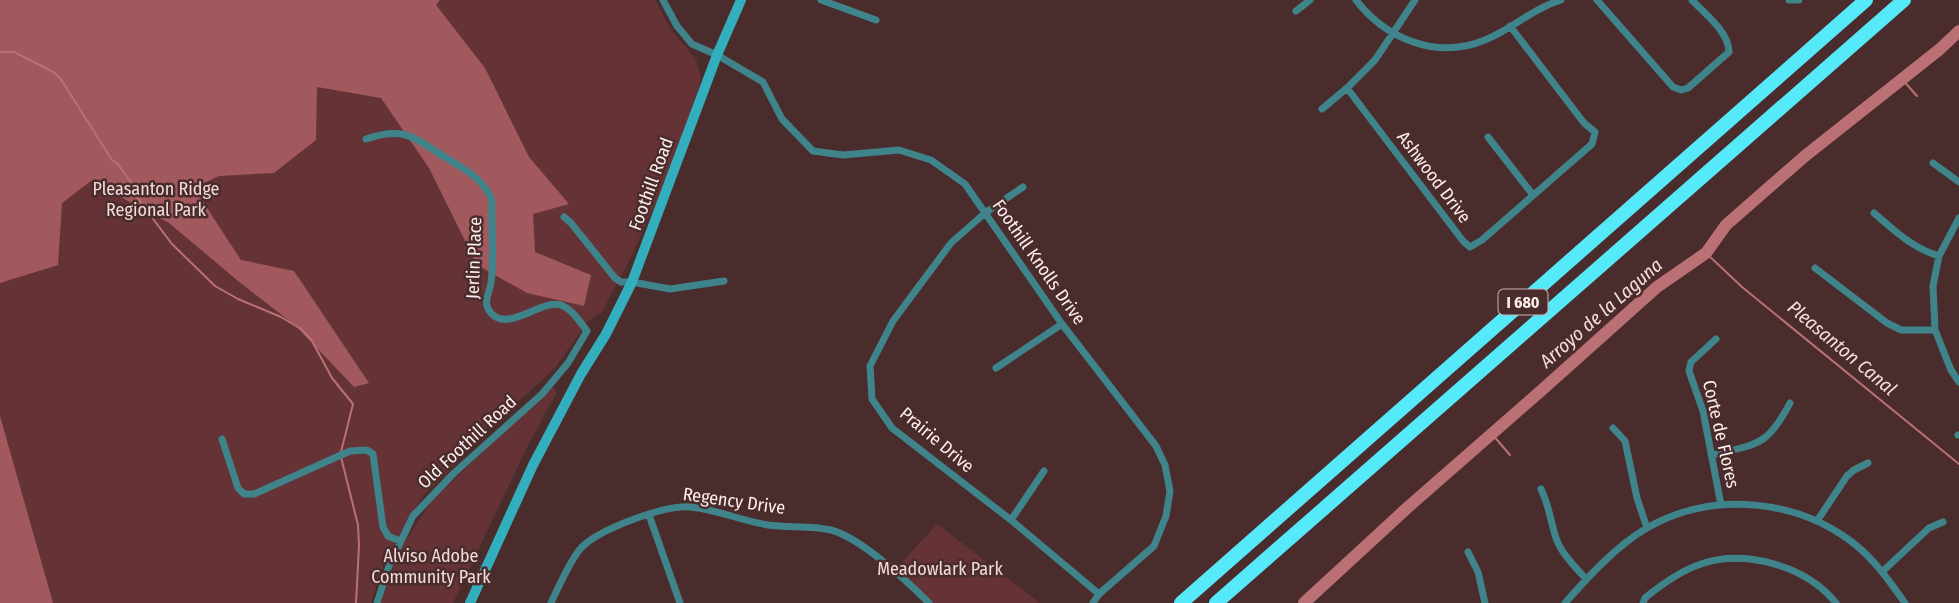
<svg xmlns="http://www.w3.org/2000/svg" width="1959" height="603" viewBox="0 0 1959 603" font-family="'Fira Sans Condensed',sans-serif">
	<rect width="100%" height="100%" fill="#4a2c2d"/>
	<path fill="#653336" d="M0,0h655l17,31 24,28 5,21 -30,90 -40,87 -29,55 -14,9 -33,47 -25,23 -40,34 -43,48 -24,23 -32,54 -12,27 -8,26h-371z
		M552,387l5,5 -29,53 -75,158h-72l5,-18 16,-39 31,-47z
		M937,524l103,79h-113l-34,-31z"/>
	<path fill="#a1595d" d="M0,0h440l-4,5 49,63 44,89 40,47 -36,10 2,38 56,23 -7,31 -57,-13 -50,-28 -48,-97 -48,-70 -64,-11 -1,53 -42,33 -55,3 -25,12 47,72 53,11 75,112 -15,4 -58,-61 -58,-45 -69,-58 -78,-42 -29,22 -4,62 -58,18z
		M0,416l53,187h-53z"/>
	<g fill="none" stroke-linecap="round" stroke-linejoin="round">
		<path stroke="#bb7074" stroke-width="2" d="M0,52h14l16,8 25,13 7,8 50,79 6,4 12,17 11,22 31,41 43,42 23,13 43,18 20,12 11,12 20,37 21,26 -12,48
			M1902,79l15,17
			M1706,253l36,34 217,177
			M1492,434l18,21
			M341,457l17,68 1,21 -3,57"/>
		<path stroke="#bb7074" stroke-width="12" d="M1304,603l103,-95 136,-119 114,-102 49,-34 20,-28 79,-69 135,-107 19,-18"/>
		<path stroke="#3f838b" stroke-width="7" d="M663,0l14,26 15,18 25,11 46,27 19,37 31,32 30,4 56,-5 32,10 34,24 97,140 94,122 9,19 5,26 -4,25 -12,30 -55,48 -6,9
			M821,0l55,20
			M1356,0c30,39 81,60 129,40 27,-11 47,-31 76,-40
			M1597,0l76,87 8,3 7,-2 41,-36c0,-20 -24,-38 -37,-52
			M1789,0h10
			M1296,11l14,-11
			M1347,88l116,153 7,6 12,-7 110,-96 3,-12 -11,-9 -74,-97
			M1322,109l25,-21 28,-28 40,-60
			M1488,137l45,58
			M366,139c35,-12 45,-4 74,15 15,10 35,19 46,35 2,3 4,6 5,9 2,6 0,15 1,21 0,22 2,43 -1,64 -2,12 -9,20 0,30 17,20 50,-14 70,-8 11,4 19,17 26,26
			M1933,163l26,19
			M1023,187l-38,26 -34,30 -58,78 -23,45 2,33 20,29 119,92 88,74
			M1874,213c20,17 38,35 65,43
			M564,217l7,6 44,55 6,4h11l38,7 54,-8
			M1959,218l-20,38 -6,30 2,44 16,40 8,12
			M1815,268l72,55 14,7h34
			M1716,339l-25,23 -2,9 14,40 18,94
			M996,368l66,-44
			M1613,428l12,13 12,57 10,30
			M1958,435h1
			M222,439l16,49 6,6h10l96,-43 17,-1 6,4 10,73 5,9 12,5
			M1711,455c46,-11 56,-8 79,-52
			M1541,489c9,19 9,31 15,49 5,15 19,29 30,41
			M649,515l31,88
			M1011,520l33,-49
			M1817,521l30,-45 7,-6 14,-7
			M1468,552l10,20 7,31
			M1883,571l46,-43 14,-6
			M377,603l12,-37 24,-50 40,-42 89,-80 26,-31 19,-32
			M551,603c7,-15 20,-45 31,-56 18,-18 82,-42 108,-40 26,2 52,14 78,18 21,3 43,0 63,5 30,8 76,51 98,73
			M1565,603c24,-27 51,-57 82,-75 66,-38 152,-29 210,18 20,17 33,36 48,57
			M1643,603l2,-5c17,-14 35,-27 56,-34 45,-15 105,2 135,39"/>
		<path stroke="#33aebc" stroke-width="10" d="M470,603l63,-138 48,-91 25,-40 26,-52 85,-227 24,-55"/>
		<path stroke="#56e9f9" stroke-width="14" d="M1181,603l685,-603
			M1216,603l688,-603"/>
	</g>
	<g text-anchor="middle" dominant-baseline="central" stroke-width="5" stroke-linejoin="round" paint-order="stroke">
		<rect fill="#4a2c2d" stroke="#c8b3b3" stroke-width="2" x="1498.5" y="289.5" width="49" height="25" rx="5"/>
		<g font-size="16" font-weight="bold" fill="#feeded">
			<text x="1523" y="302">I 680</text>
		</g>
		<g font-size="18" fill="#feeded" stroke="#4a2c2d">
			<text transform="translate(1434 177) rotate(53)">Ashwood Drive</text>
			<text transform="translate(651 184) rotate(-70)">Foothill Road</text>
			<text transform="translate(474 258) rotate(-88)">Jerlin Place</text>
			<text transform="translate(1039 262) rotate(55)">Foothill Knolls Drive</text>
			<text transform="translate(1721 434) rotate(77)">Corte de Flores</text>
			<text transform="translate(937 440) rotate(40)">Prairie Drive</text>
			<text transform="translate(467 442) rotate(-43)">Old Foothill Road</text>
			<text transform="translate(734 501) rotate(8)">Regency Drive</text>
		</g>
		<g font-size="18" fill="#f1dbdb" stroke="#4a2c2d">
			<text x="156" y="189">Pleasanton Ridge<tspan x="156" dy="21">Regional Park</tspan></text>
			<text x="431" y="556">Alviso Adobe<tspan x="431" dy="21">Community Park</tspan></text>
			<text x="940" y="569">Meadowlark Park</text>
		</g>
		<g font-size="19" font-style="italic" fill="#f3dddd" stroke="#4a2c2d">
			<text transform="translate(1601 313) rotate(-41)">Arroyo de la Laguna</text>
			<text transform="translate(1842 348) rotate(40)">Pleasanton Canal</text>
		</g>
	</g>
</svg>
